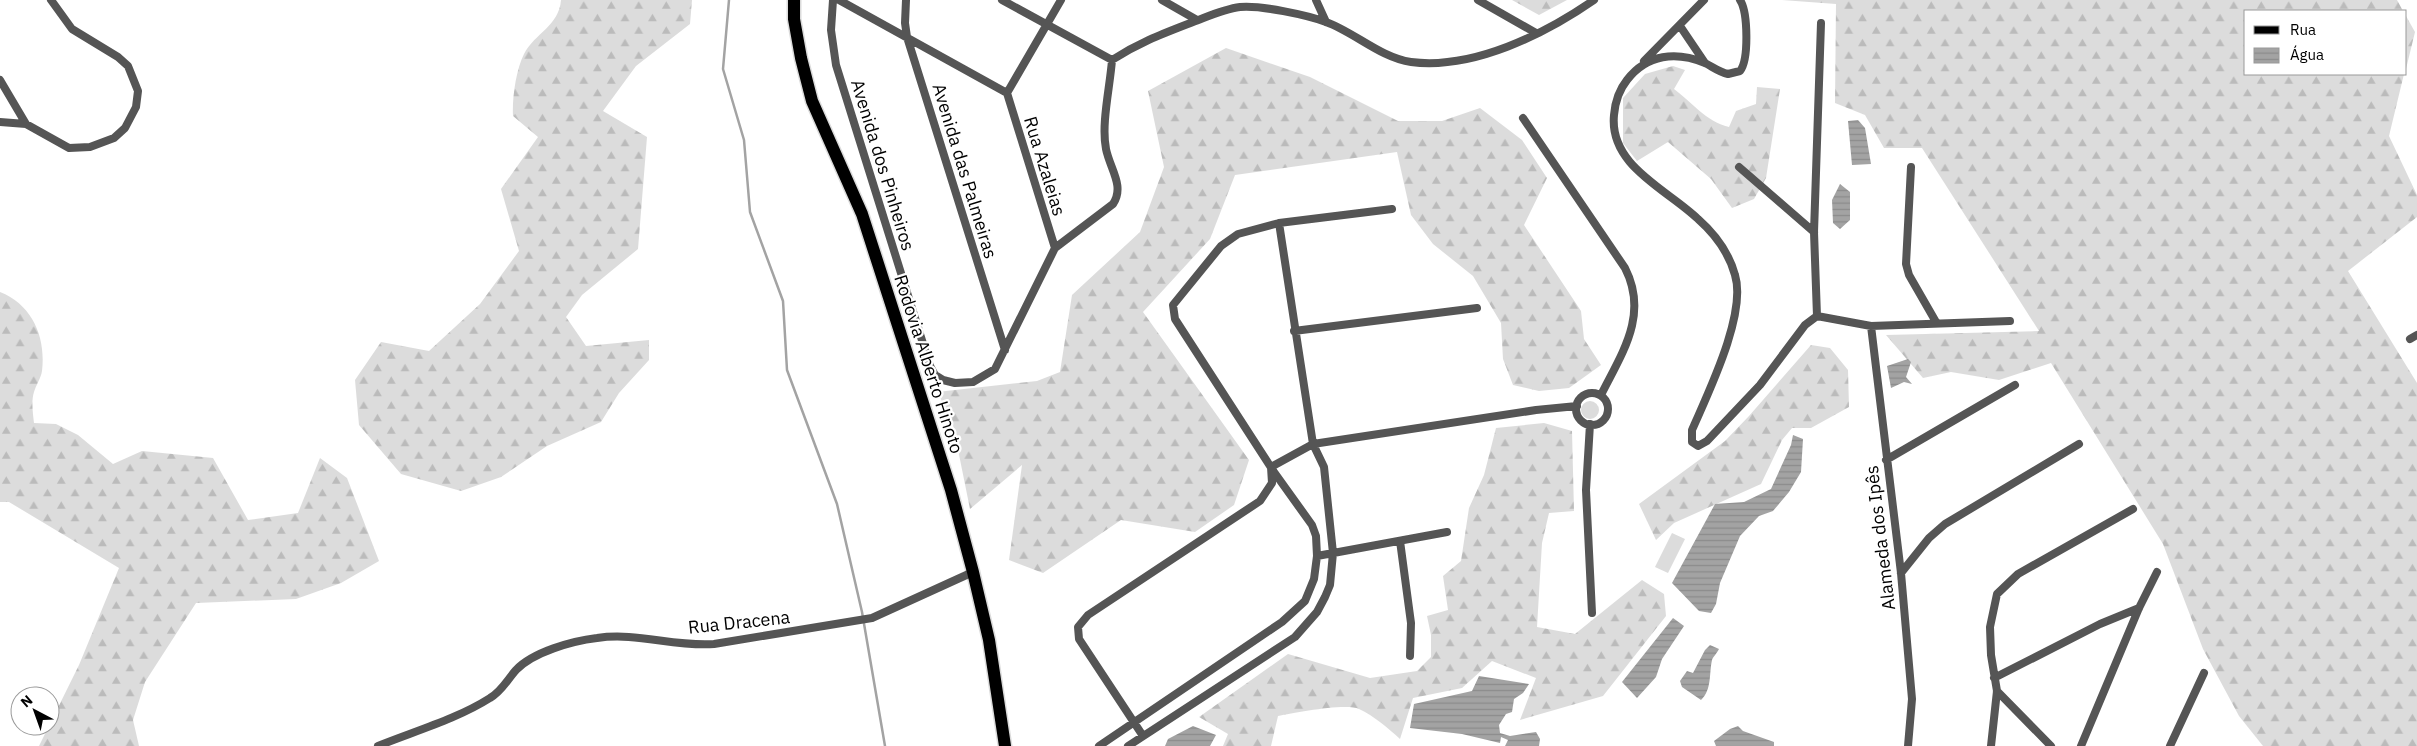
<svg xmlns="http://www.w3.org/2000/svg" width="2417" height="746" viewBox="0 0 2417 746" font-family="'IBM Plex Sans',sans-serif">
	<defs>
		<pattern id="forest-firs" width="22" height="20" patternUnits="userSpaceOnUse" patternTransform="scale(1.25)"><rect width="22" height="20" fill="#dcdcdc"/><path d="M5 1l3.5 6h-7zM16 11l3.5 6h-7z" fill="#bbb"/></pattern>
		<pattern id="water-rules" width="6" height="5" patternUnits="userSpaceOnUse" patternTransform="scale(1.25)"><rect width="6" height="5" fill="#a3a3a3"/><path d="M0 2.5h6" fill="none" stroke="#8b8b8b"/></pattern>
	</defs>
	<rect width="100%" height="100%" fill="#fff"/>
	<path fill="#dcdcdc" d="M1581 410a9 9 0 1 1 18 0a9 9 0 1 1-18 0Z
		M1672,533l13,6 -17,34 -13,-6z"/>
	<path fill="url(#forest-firs)" d="M561,0h131l-2,24 -54,42 -33,45 44,26 -9,112 -56,46 -16,22 20,29 63,-6v20l-30,33 -18,29 -54,24 -46,31 -40,14 -60,-17 -42,-49 -4,-45 26,-38 48,9 51,-47 39,-53 -18,-62 37,-52 -25,-21c-1,-18 3,-46 11,-62 11,-21 35,-28 37,-54z
		M1512,0h55l-28,15z
		M1782,0h615l6,11h-157v63h158l-15,62 28,59v22l-69,54 69,112v363h-154l-24,-30 -36,-67 -40,-105 -112,-181 -52,17 -48,-8 -28,6 -37,-43 153,-4 -117,-183h-38l-19,-33 -30,-12 1,-99z
		M2406,16l9,16 -9,37z
		M1226,48l84,29 88,44h44l38,-13 42,32 25,38 -23,47 57,86 3,28 17,26 -32,23 -30,3 -26,-6 -10,-26 -2,-36 -28,-47 -40,-32 -22,-29 -14,-63 -162,23 -25,64 -67,73 106,148 -15,45 -39,27 -74,-12 -78,53 -34,-13 13,-95 -52,44 -18,-89 -15,-28 100,-11 23,-9 12,-77 68,-63 24,-65 -16,-76z
		M1673,66l12,4 -11,19c19,14 31,32 55,38l7,-16 20,-7 1,-17 23,2 -14,89 -12,21 -22,9 -21,-29 -43,-37 -31,19 -14,-18v-45l22,-24z
		M0,292c33,13 46,46 42,79 -1,7 -6,14 -8,21 -3,9 -1,22 0,31l22,1 22,11 35,29 29,-13 71,7 35,62 50,-7 22,-55 27,20 32,83 -38,22 -45,16 -100,4 -51,79 -12,38 6,26h-100l40,-81 40,-97 -110,-66h-9z
		M1811,345l19,3 18,22 1,37 -38,21h-19l-10,12 -21,44 -87,39 -18,17 -17,-36 86,-63 24,-25z
		M1544,423l28,8 2,80 -25,2 -7,30 -5,84 38,7 67,-54 22,14 2,22 -63,80 -83,24 16,-42 -44,-17 -30,27 -49,10 -13,41c-12,-11 -26,-23 -41,-30 -14,-6 -64,4 -81,7l-7,30h-48l5,-12 -29,-17 89,-63 82,24 47,-7 14,-14v-22l-4,-19 21,-6 -5,-34 18,-15 8,-53 15,-33 12,-47z"/>
	<path fill="url(#water-rules)" d="M1858,120l7,8 6,36 -19,1 -4,-44z
		M1840,184l10,8v28l-10,9 -7,-6 -1,-23z
		M1908,359l3,3 -5,15 6,7 -8,-2 -13,6 -4,-22z
		M1793,435l10,4 -2,33 -12,20 -16,19 -14,5 -19,20 -20,47 -4,21 -5,9 -12,-2 -27,-28 43,-79 29,-2 27,-13 20,-44z
		M1673,618l11,8 -22,33 -6,18 -19,21 -15,-16z
		M1710,645l9,4c-2,4 -6,8 -7,11 -3,13 0,30 -11,40l-19,-13 -2,-6 7,-10 6,2 12,-23z
		M1479,676l50,8 -6,9 -9,6 -2,13 -6,2 -7,11 1,8 10,3 26,-4 4,7 -1,7h-34l3,-6 -7,-3 -1,6 -38,-9 -52,-6 4,-24 58,-13z
		M1193,726l23,9 -6,11h-45l3,-7z
		M1738,726l5,5 31,11v4h-58l-2,-5 16,-12z"/>
	<g fill="none" stroke-linecap="round" stroke-linejoin="round">
		<path stroke="#a3a3a3" stroke-width="2.5" d="M729,0l-6,69 21,71 6,72 33,89 4,69 50,134 25,108 23,134"/>
		<defs>
			<path id="primary" d="M794,0v19l7,39 11,43 50,113 89,276 22,82 16,68 16,106"/>
		</defs>
		<use href="#primary" stroke="#dbdbdb" stroke-width="15"/>
		<path stroke="#555" stroke-width="8" d="M833,0l-2,30 5,35 94,301 5,9 8,5 12,3 18,-1 22,-13 60,-121 58,-44c12,-18 -3,-35 -7,-55 -5,-25 4,-62 6,-89 28,-18 50,-26 81,-38 16,-6 31,-13 47,-15 20,-2 67,8 86,15 28,10 55,36 85,40 62,8 134,-28 183,-62
			M839,0l168,93
			M906,0l-1,23 2,14 98,313
			M1002,0l110,60
			M1162,0l35,20
			M1316,0l10,22
			M1478,0l58,33
			M1740,0c8,12 9,60 0,71l-12,3c-9,-2 -15,-7 -23,-11 -29,-12 -58,-9 -78,17 -8,10 -12,23 -13,35 -5,51 53,74 84,104 17,15 31,34 37,56 12,39 -27,118 -43,155v12l6,4 9,-5 53,-56 45,-60 12,-9
			M1821,23l-7,209 3,84 54,10 139,-5
			M1680,26l25,37
			M1644,61l60,-61
			M0,80l26,44
			M1007,93l48,155
			M1007,93l54,-93
			M1523,118l102,150c24,47 -3,85 -24,127
			M0,122l26,2 43,24 21,-1 24,-9 11,-10 11,-21 2,-16 -10,-25 -10,-9 -46,-28 -21,-29
			M1739,167l75,65
			M1911,167l-5,97 3,11 27,47
			M1871,326l30,247 11,126 -4,47
			M1294,331l183,-23
			M2410,339l7,-4
			M1576 409a16 16 0 1 1 32 0a16 16 0 1 1-32 0Z
			M1590,424l-4,66 6,123
			M1886,460l129,-75
			M1400,541l11,82 -1,33
			M1317,556l130,-24
			M1901,573l28,-35 16,-14 134,-80
			M1994,678l106,-54 39,-16
			M1997,691l54,55
			M1143,736l-64,-97 -1,-12 10,-12 172,-114 12,-18 -1,-16 42,-23 223,-34 41,-4
			M378,746c37,-15 79,-27 112,-48 12,-7 17,-18 26,-28 17,-18 56,-29 81,-32 40,-6 77,9 117,6l158,-26 101,-46
			M1099,746l183,-124 23,-21 9,-22 3,-23 -1,-20 -4,-11 -38,-53 -99,-153 -2,-14 48,-59 17,-12 41,-11 113,-14
			M1128,746l167,-109 22,-25 8,-15 5,-12 3,-32 -9,-86 -11,-23 -34,-221
			M1991,746l6,-55 -6,-36 -1,-28 7,-33 21,-20 115,-65
			M2081,746l58,-138 18,-36
			M2170,746l34,-73"/>
		<use href="#primary" stroke="#000" stroke-width="12"/>
	</g>
	<g text-anchor="middle" dominant-baseline="central" stroke-width="4.5" stroke-linejoin="round" paint-order="stroke">
		<g font-size="18" fill="#000" stroke="#fff">
			<text transform="translate(883 165) rotate(73)">Avenida dos Pinheiros</text>
			<text transform="translate(1045 166) rotate(73)">Rua Azaleias</text>
			<text transform="translate(965 171) rotate(73)">Avenida das Palmeiras</text>
			<text transform="translate(929 364) rotate(72)">Rodovia Alberto Hinoto</text>
			<text transform="translate(1880 538) rotate(-97)">Alameda dos Ipês</text>
			<text transform="translate(739 622) rotate(-6)">Rua Dracena</text>
		</g>
	</g>
	<rect x="2244" y="10" width="162" height="65" fill="#ffffff" stroke="#999999"/>
	<rect x="2254" y="26" width="25" height="8" fill="#000000" stroke="#999999"/>
	<text x="2290" y="35" font-size="15" fill="#000000">Rua</text>
	<rect x="2254" y="48" width="25" height="15" fill="url(#water-rules)" stroke="#999999"/>
	<text x="2290" y="60" font-size="15" fill="#000000">Água</text>
	<g transform="translate(35 711) rotate(319)"><circle r="24" fill="#ffffff" stroke="#999999"/>
	<path d="M0-4L9 19L0 12L-9 19Z" fill="#000000"/>
	<text y="-8" font-size="14" font-weight="bold" text-anchor="middle" fill="#000000">N</text>
	</g>
</svg>
